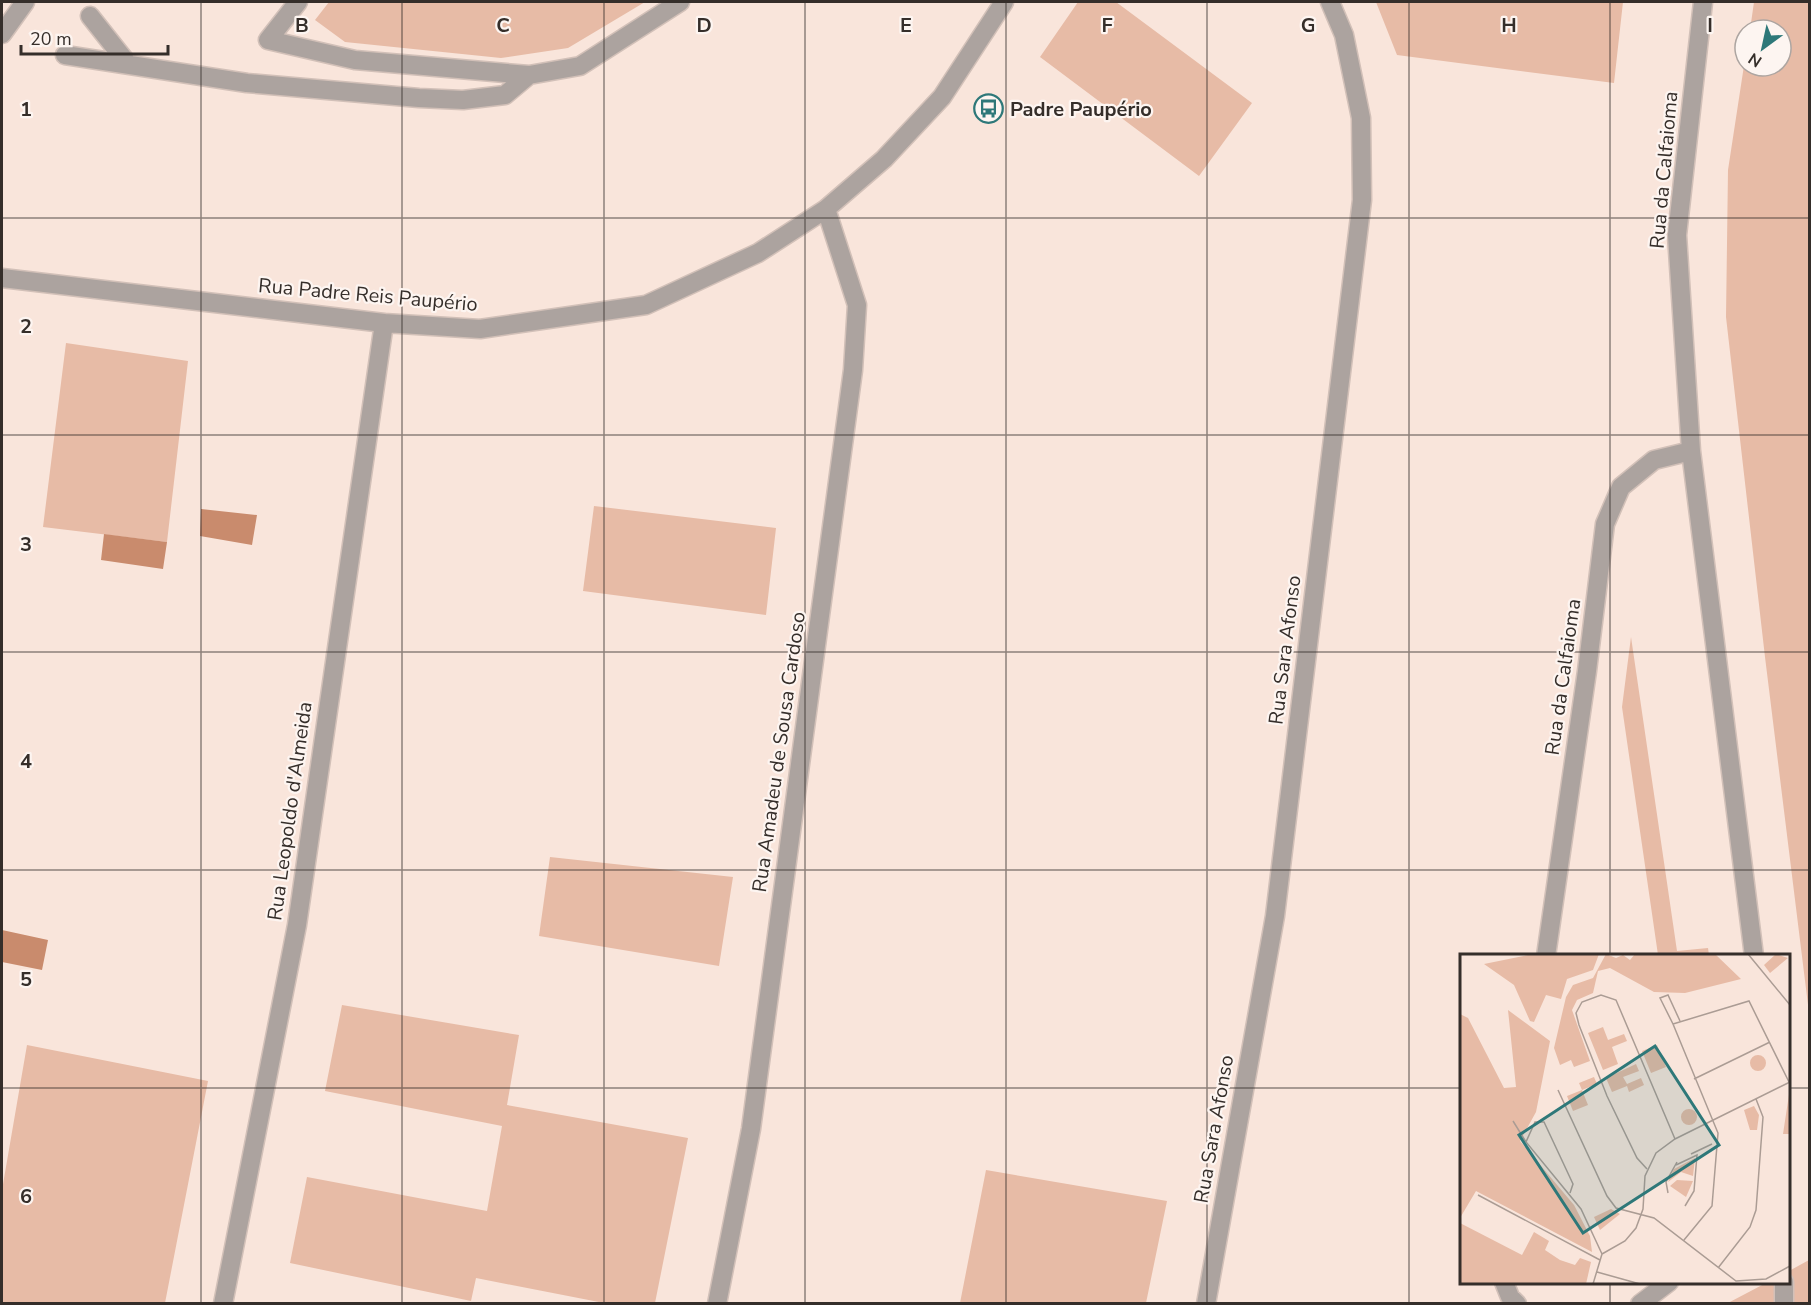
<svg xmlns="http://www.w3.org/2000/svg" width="1811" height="1305" viewBox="0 0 1811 1305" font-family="'Nunito Sans',sans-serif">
	<rect width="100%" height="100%" fill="#f9e5db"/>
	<path fill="#e7bba6" d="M329,2h316l-77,46 -67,10 -156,-16 -30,-22z
		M1078,2h38l136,101 -53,73 -159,-119z
		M1376,2h247l-9,81 -217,-28z
		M1754,2h55v1011l-44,-356 -39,-340 2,-147 17,-111v7h36v-36h-31z
		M66,343l122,18 -21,181 -124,-15z
		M594,506l182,22 -10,87 -183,-24z
		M1631,637l46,314 31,-3 1,7h-51l-36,-248z
		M550,857l183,20 -14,89 -180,-30z
		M342,1005l177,30 -12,70 181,33 -33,165h-51l-128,-25 -5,23 -181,-38 17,-86 180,34 15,-85 -177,-35z
		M27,1045l181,36 -43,222h-163v-113z
		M986,1170l181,31 -21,102h-186z
		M1809,1260v43l-83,1 40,-21 22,-1 1,-11z"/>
	<path fill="#c98b6d" d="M201,509l56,6 -5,30 -52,-9z
		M104,534l63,8 -4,27 -62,-9z
		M2,930l46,10 -6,30 -40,-8z"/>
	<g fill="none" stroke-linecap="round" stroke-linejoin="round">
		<defs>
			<path id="minor" d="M298,2l-30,38 87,20 174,15
				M1703,2l-26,233 14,216 63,505
				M90,16l38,48
				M2,34l23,-32
				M65,55l182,28 172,15 44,2 42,-5 24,-20 51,-9 100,-64
				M2,278l382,45 96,6 166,-24 112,-52 68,-44 58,-50 58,-62 62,-95
				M1546,956l41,-285 18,-147 16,-37 33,-27 37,-9
				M1504,1282l6,15 7,7
				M1784,1282v22
				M223,1304l74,-379 87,-602
				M717,1304l34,-175 102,-759 4,-65 -31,-96
				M1206,1304l69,-388 87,-716 -1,-82 -17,-83 -14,-33
				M1640,1304l29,-22"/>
		</defs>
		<use href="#minor" stroke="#d2c0b8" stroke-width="21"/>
		<use href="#minor" stroke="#aca39f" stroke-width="18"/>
	</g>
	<path fill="none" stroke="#352e2a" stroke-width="1.5" stroke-opacity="0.55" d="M201,2v1302M402,2v1302M604,2v1302M805,2v1302M1006,2v1302M1207,2v1302M1409,2v1302M1610,2v954M2,218h1808M2,435h1808M2,652h1808M2,870h1808M2,1088h1460M1788,1088h22M1610,1282v22"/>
	<defs>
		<symbol id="bus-ring" viewBox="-11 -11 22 22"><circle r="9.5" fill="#fdf5f1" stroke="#2e7879" stroke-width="1.5"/><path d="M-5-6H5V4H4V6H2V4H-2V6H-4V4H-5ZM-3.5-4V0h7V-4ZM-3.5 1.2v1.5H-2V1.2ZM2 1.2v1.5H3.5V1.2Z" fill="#2e7879"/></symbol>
	</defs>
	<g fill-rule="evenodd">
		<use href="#bus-ring" x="972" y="92" width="33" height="33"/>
	</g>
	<g text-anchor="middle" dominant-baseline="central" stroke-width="4.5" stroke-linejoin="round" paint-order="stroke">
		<g font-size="20" font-weight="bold" fill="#352e2a" stroke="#fdf5f1" text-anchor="start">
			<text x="1010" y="109">Padre Paupério</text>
		</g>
		<g font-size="20" fill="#352e2a" stroke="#fdf5f1">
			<text transform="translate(1664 170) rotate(-85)">Rua da Calfaioma</text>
			<text transform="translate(368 295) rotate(5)">Rua Padre Reis Paupério</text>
			<text transform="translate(1285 650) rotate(-83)">Rua Sara Afonso</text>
			<text transform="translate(1563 677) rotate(-82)">Rua da Calfaioma</text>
			<text transform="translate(779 752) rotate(-82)">Rua Amadeu de Sousa Cardoso</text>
			<text transform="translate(290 811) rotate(-82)">Rua Leopoldo d'Almeida</text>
			<text transform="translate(1214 1129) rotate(-80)">Rua Sara Afonso</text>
		</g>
	</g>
	<g transform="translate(1460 954)">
		<rect width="330" height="330" fill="#f9e5db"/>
		<path d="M73,0h66l-6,16 -26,9 -6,20 -15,-4 -12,27 -4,-1 -16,-36 -30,-21zM146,0l10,4 7,-3 7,5 5,-6h80l26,25 -56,14 -31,-1 -44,-24 -12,3 -5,22 -16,7 -5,10 18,51 -16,6 -3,-7 -11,5 -6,-17 12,-51 7,-12 20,-7zM316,0l12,4 -18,15 -6,-8zM48,56l42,31 -14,71 -16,29 54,64 16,31 2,16 -116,-61 -16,27v-204l8,4 36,70 12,-1zM143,73l5,13 16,-6 3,7 -15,6 6,17 -15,6 -15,-37zM197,91l9,22 -15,6 -9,-22zM290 109a8 8 0 1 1 16 0a8 8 0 1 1-16 0ZM176,110l3,7 -16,6 4,7 14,-6 3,7 -15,7 -2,-6 -15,6 -6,-14zM134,123l3,7 -15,6 6,15 -15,6 -6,-15 15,-6 -3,-7zM330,134v46h-7zM294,152l5,9 -2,15h-7l-6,-20zM221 163a8 8 0 1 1 16 0a8 8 0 1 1-16 0ZM235,204l-2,18 -12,-4 -13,10 6,-13zM217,226l16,1 -7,16 -16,-11zM151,255l9,5 -20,16 -6,-13zM0,269l62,32 12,-23 15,9 -4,9 15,10 15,5 5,-7 11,4 -5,22h-126z" fill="#e7bba6"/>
		<path fill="none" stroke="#ab9c94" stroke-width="1.5" d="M288,0l42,51M213,70l-13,-26 8,-3 12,26M234,125l76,-37M98,136l49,106 9,12 38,10 82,63 30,-2 24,-13M53,167l13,21M231,200l21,-10M216,211l21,-10 -3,36 -9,15M187,215l-10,-11 -30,-62 -28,-71 -3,-12 6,-11 19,-7 15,5 59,139M110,239l3,-9 -29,-62h-9l-9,20 55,67 21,45 -9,30M208,239l-2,-11 11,-20M18,241l122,65M224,286l28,-34 6,-73 -45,-109 76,-23 40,81M142,300l23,-13 11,-13 7,-19 2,-33 11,-23 19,-14 115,-57M258,314l32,-41 6,-17 7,-93 -7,-18M137,318l43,12"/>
		<path fill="#2e7879" fill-opacity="0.15" stroke="#2e7879" stroke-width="3" d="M195,92l64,99 -136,88 -64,-98z"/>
		<rect width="330" height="330" fill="none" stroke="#352e2a" stroke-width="3"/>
	</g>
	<g font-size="20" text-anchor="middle" font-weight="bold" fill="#352e2a" stroke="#fdf5f1" stroke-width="4.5" stroke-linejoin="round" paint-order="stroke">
		<text x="302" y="32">B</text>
		<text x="503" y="32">C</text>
		<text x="704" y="32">D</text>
		<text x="906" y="32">E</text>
		<text x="1107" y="32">F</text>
		<text x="1308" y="32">G</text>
		<text x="1509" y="32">H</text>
		<text x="1710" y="32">I</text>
		<text x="26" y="116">1</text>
		<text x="26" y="333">2</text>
		<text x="26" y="551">3</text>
		<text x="26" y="768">4</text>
		<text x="26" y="986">5</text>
		<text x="26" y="1203">6</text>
	</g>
	<rect width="1811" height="1305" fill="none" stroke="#352e2a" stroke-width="6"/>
	<g transform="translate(1763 48) rotate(213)"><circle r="28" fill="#fdf5f1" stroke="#ada5a1" stroke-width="1.5"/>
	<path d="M0-4.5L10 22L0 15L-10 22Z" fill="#2e7879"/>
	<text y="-9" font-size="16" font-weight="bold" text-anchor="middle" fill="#352e2a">N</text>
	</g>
	<path d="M21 45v9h147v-9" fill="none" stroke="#352e2a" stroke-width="3"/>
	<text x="30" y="45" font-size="18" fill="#352e2a" stroke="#fdf5f1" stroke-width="4.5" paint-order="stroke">20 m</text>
</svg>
